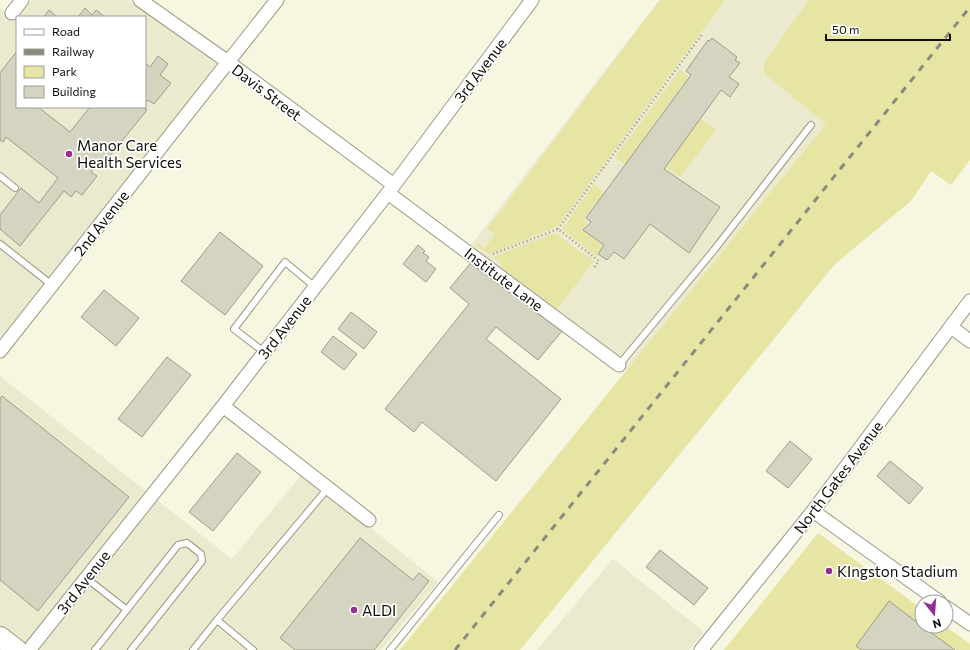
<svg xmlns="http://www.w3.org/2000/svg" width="970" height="650" viewBox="0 0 970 650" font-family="Commissioner,sans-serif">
	<rect width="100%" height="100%" fill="#f6f6e1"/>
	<path fill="#ebeace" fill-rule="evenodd" d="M32,0h97l89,66 -218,275v-333l14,11zM17,17h128v90h-128z
		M659,0h299l-309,388 -180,-140z
		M0,376l232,183 71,-86 135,109 -57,68h-381z
		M613,559l91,73 -15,18h-152z"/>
	<path fill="#e7e5a3" d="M660,0h65l-167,226 -69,28 -14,-9 2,-2 8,5 10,-14 -8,-5z
		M809,0h161v160l-19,25 -20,-14 -20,30 -76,63 -315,386h-120l426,-526 -61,-50 -1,-8 3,-8z
		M680,70l9,6 -64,88 -10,-7z
		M700,119l16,11 -36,47 -14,-10z
		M594,184l10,8 -20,27 4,3 -5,8 19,15 -6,11 -34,-27z
		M555,233l39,28 -37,48 -56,-41 2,-3 -10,-8z
		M818,533l104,76v17h23l25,18v6h-246z"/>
	<path fill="#d4d4c0" stroke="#9e9d8a" d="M85,8l7,7 4,-5 9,7h-27z
		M49,10l8,7h-13z
		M712,38l25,19 -2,3 5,3 -11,14 10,7 -9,13 -9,-7 -57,79 56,38 -31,46 -39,-29 -26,35 -10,-7 -7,8 -9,-6 6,-9 -21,-15 8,-8 -5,-4 105,-143 -5,-4 22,-31 1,1z
		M17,51v56h21l32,25 20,-25h53l4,3 -47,58 -4,-2 -5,6 6,4 -15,19 -6,-4 -5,6 -7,-6 -44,55 -20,-17v-14l21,-27 18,15 19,-25 -52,-41 -3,5 -3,-2v-67z
		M158,56l10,8 -8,11 11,8 -17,21 -6,-4 -3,4v-41l5,4z
		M220,232l43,34 -38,49 -44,-34z
		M418,245l7,6 -2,2 6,4 -3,4 10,8 -10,13 -23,-18z
		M473,260l89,71 -24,29 -42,-33 -10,12 75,60 -65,82 -74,-59 -8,10 -29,-23 84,-105 -19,-16z
		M104,290l35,28 -23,28 -35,-29z
		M351,312l26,20 -13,17 -26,-20z
		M333,336l24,18 -13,16 -23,-18z
		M167,357l24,18 -49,62 -24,-18z
		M2,396l127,101 -91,114 -38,-31v-182z
		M790,441l22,18 -24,29 -22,-17z
		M237,453l24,19 -48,59 -24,-19z
		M890,461l33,27 -14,16 -32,-28z
		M360,538l53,42 6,-7 10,8 -55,69h-79l-15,-12z
		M660,550l48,38 -14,17 -48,-38z
		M889,601l33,25 33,24h-93l-6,-4z"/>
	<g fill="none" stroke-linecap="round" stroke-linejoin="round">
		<defs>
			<path id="lane" d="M0,176l15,12
				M0,244l52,41
				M264,352l-30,-23 51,-67 30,25
				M619,365l95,-115 97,-125
				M86,578l41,32
				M95,650l83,-105 9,-2 14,11 1,7 -71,89
				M193,650l24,-30
				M253,650l-36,-30 111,-132
				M390,650l109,-135"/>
			<path id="street" d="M140,0l88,62 166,123
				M12,13l10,-13
				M388,193l231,172
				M951,327l19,14
				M0,351l277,-351
				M223,406l146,114
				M813,511l127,91
				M946,607l24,17
				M29,650l194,-244 171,-221 138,-185
				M701,650l112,-139 157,-210"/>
			<path id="primary" d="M0,637l17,13"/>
		</defs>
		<use href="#lane" stroke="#999986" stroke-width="8"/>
		<use href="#street" stroke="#999986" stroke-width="15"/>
		<use href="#primary" stroke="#999986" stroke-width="22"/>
		<path stroke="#999889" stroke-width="2.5" stroke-dasharray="1 3" stroke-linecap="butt" d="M558,229l145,-196
			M493,254l65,-25 41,32 -6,8"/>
		<use href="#lane" stroke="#fff" stroke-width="6"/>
		<use href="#street" stroke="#fff" stroke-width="13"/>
		<use href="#primary" stroke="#fff" stroke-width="20"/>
		<path stroke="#8b8a7c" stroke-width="3" stroke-dasharray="7 7" stroke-linecap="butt" d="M455,650l515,-643"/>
	</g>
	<g fill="#952e93" stroke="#fff" stroke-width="1.5">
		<circle cx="69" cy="154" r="4"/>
		<circle cx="829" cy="571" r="4"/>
		<circle cx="354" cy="610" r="4"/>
	</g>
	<g text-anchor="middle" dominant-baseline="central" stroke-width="3.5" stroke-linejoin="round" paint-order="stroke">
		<g font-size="15" fill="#0f0e08" stroke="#fff">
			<text transform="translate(480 70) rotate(-53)">3rd Avenue</text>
			<text transform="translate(267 92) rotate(37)">Davis Street</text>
			<text transform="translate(101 223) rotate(-52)">2nd Avenue</text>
			<text transform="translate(504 279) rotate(37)">Institute Lane</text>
			<text transform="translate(284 327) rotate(-52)">3rd Avenue</text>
			<text transform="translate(838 477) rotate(-53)">North Gates Avenue</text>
			<text transform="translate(83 582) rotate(-52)">3rd Avenue</text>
		</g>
		<g font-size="15" fill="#0f0e08" stroke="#fff" text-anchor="start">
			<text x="77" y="145">Manor Care<tspan x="77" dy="17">Health Services</tspan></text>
			<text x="837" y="571">KIngston Stadium</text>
			<text x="362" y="610">ALDI</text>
		</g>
	</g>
	<rect x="16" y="16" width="130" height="92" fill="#ffffff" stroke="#9f9f9c"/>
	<rect x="24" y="29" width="20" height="6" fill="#ffffff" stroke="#9f9f9c"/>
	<text x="52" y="36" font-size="12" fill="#0f0e08">Road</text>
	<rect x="24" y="49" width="20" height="6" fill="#8b8a7c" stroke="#9f9f9c"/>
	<text x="52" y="56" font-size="12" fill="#0f0e08">Railway</text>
	<rect x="24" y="66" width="20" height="12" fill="#e7e5a3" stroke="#9f9f9c"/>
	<text x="52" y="76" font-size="12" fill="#0f0e08">Park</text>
	<rect x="24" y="86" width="20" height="12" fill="#d4d4c0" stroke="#9f9f9c"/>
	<text x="52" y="96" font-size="12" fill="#0f0e08">Building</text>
	<g transform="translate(934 614) rotate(163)"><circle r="19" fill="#ffffff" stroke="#9f9f9c"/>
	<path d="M0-3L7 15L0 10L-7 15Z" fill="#952e93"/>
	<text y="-6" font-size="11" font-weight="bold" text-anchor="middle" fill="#0f0e08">N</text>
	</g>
	<path d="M826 34v6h124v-6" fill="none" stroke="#0f0e08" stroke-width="2"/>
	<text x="832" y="34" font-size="12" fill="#0f0e08" stroke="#ffffff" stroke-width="3" paint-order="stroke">50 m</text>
</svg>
